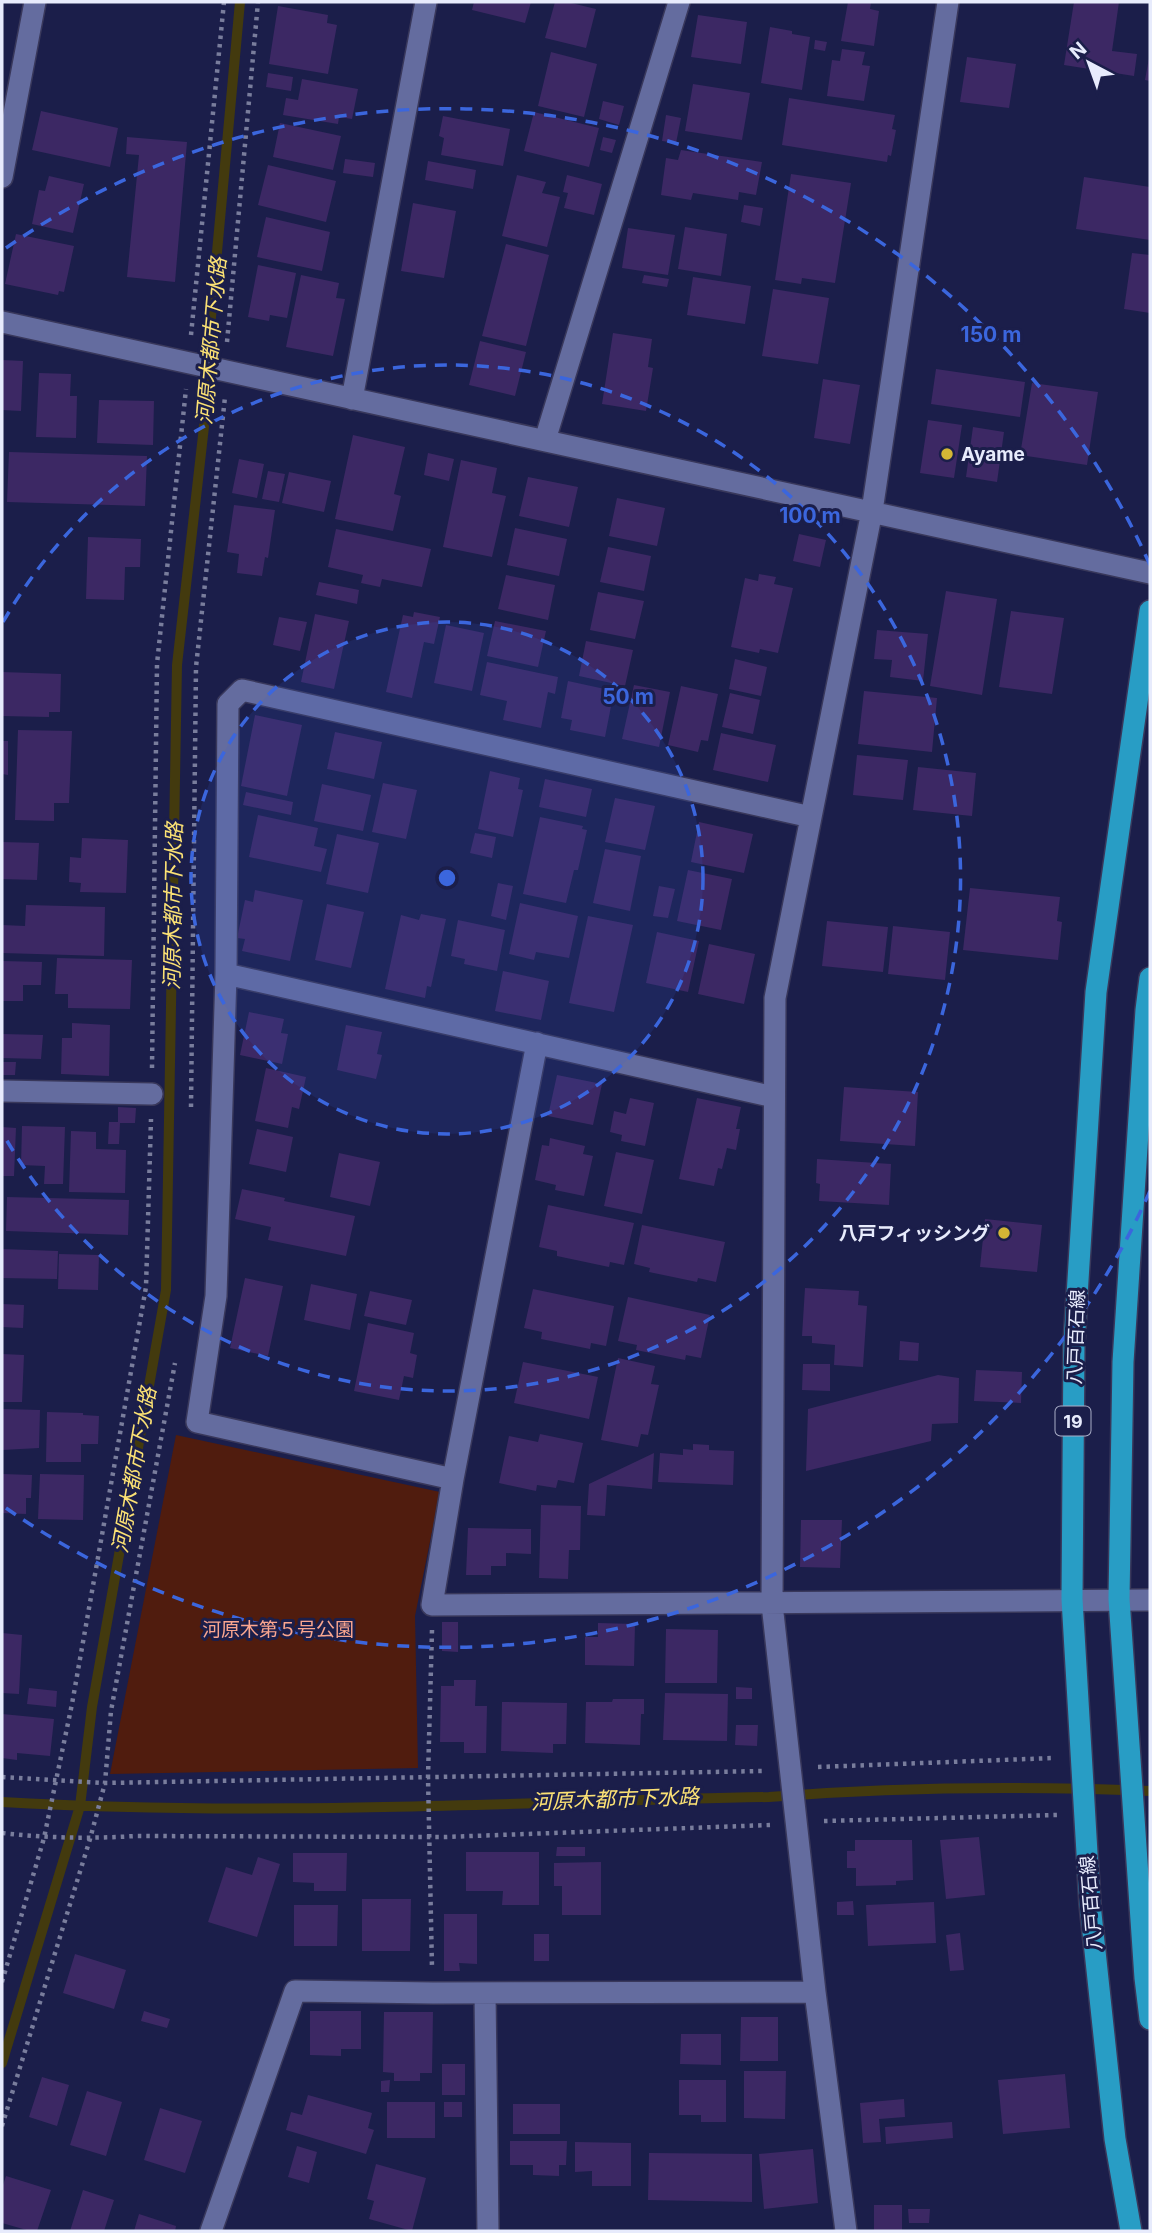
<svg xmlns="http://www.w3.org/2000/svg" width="1152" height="2233" viewBox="0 0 1152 2233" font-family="Inter,'Noto Sans JP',sans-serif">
	<rect width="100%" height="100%" fill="#1b1e4a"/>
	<path fill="#501c0e" d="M176,1435l264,57 -25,124 3,152 -308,6z"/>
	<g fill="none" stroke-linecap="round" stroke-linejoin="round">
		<path stroke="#433a0e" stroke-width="10" d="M2,1802c255,15 512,0 767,-5 127,-10 254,-11 381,-6
			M2,2063l78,-257 12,-99 74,-417 11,-625 29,-256 4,-81 30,-326"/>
	</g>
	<path fill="#3c2864" d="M474,2h57l-6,21 -53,-13z
		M555,2h12l29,7 -10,39 -41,-10z
		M848,2h23l-1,7 9,2 -5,35 -33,-5z
		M1074,2h45l-7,49 25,3 -3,22 -70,-11z
		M278,6l50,9 -1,8 10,2 -9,49 -59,-10z
		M698,15l49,7 -6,42 -50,-7z
		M770,27l22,4v3l18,3 -8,53 -41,-7z
		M815,40l12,2 -2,9 -11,-2z
		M842,49l23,3 -3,13 8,1 -6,35 -37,-5 5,-36 8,1z
		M551,52l46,12 -13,53 -46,-11z
		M967,57l49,7 -7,44 -49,-6z
		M1149,58h1v23l-5,-1z
		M268,73l25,4 -2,14 -25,-4z
		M302,79l56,10 -6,30 -13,-2 -1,7 -55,-9 3,-17 12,2z
		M693,84l57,9 -8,47 -57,-9z
		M789,98l106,17 -3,14 4,1 -5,26 -3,-1 -1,7 -105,-17z
		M603,101l21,5 -5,19 -20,-6z
		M41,111l77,17 -8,39 -78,-17z
		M534,112l65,16 -10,39 -65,-16z
		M666,115l15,3 -5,25 -14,-2z
		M443,116l67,13 -7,37 -62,-11 3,-17 -5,-2z
		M280,123l61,13 -8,34 -60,-13z
		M127,137l60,5 -12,140 -48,-5 12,-122 -13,-1z
		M603,137l13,3 -4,13 -12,-3z
		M681,150l81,12 -6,33 -17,-3 -1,8 -45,-7 -2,7 -30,-5 5,-37 12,2z
		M345,159l30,4 -2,14 -30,-4z
		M428,161l48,9 -3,19 -48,-9z
		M268,165l68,16 -10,41 -68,-17z
		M791,174l60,9 -16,100 -33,-5 -1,6 -26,-4z
		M517,175l29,7 -4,11 18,4 -13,50 -45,-11z
		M567,175l35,9 -8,31 -30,-7 4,-15 -5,-1z
		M49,176l35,8 -11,49 -41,-9 7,-34 6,1z
		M1084,177l66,10v53l-74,-11z
		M413,203l43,8 -12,67 -43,-7z
		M744,205l19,3 -3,18 -19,-4z
		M266,217l64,15 -8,39 -65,-14z
		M685,227l42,7 -6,42 -43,-7z
		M628,228l47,7 -7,40 -46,-7z
		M16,234l58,12 -10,46 -5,-1 -1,4 -53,-11z
		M506,244l43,11 -23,91 -44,-10z
		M1132,253l18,2v58l-26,-4z
		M258,265l38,8 -9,45 -17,-3 -1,6 -21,-4z
		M301,275l38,8 -3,15 9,1 -12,57 -47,-9z
		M644,275l25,4 -2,8 -25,-4z
		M693,277l58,9 -6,38 -58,-9z
		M773,289l56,9 -11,66 -56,-8z
		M613,333l39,6 -4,28 5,1 -7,43 -44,-7z
		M480,341l46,11 -11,44 -46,-11z
		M2,360l21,1 -2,50 -19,-1z
		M936,369l89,13 -5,35 -89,-13z
		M39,373l32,1 -1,22h7l-1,42 -40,-1z
		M823,379l37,6 -10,59 -36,-6z
		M1032,383l66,9 -11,73 -67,-10z
		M99,400l55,1 -1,44 -56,-2z
		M928,420l34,5 -8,53 -34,-5z
		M973,427l31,5 -7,50 -31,-5z
		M353,435l52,12 -11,47 7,2 -8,35 -58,-12z
		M9,452l138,4 -2,50 -138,-4z
		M428,453l26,6 -5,22 -25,-6z
		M239,459l25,5 -7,34 -25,-5z
		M461,460l36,8 -5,25 14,3 -14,61 -49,-10z
		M268,471l17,3 -6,28 -17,-3z
		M289,472l42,9 -7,31 -42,-9z
		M528,477l50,10 -9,40 -50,-11z
		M617,498l48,10 -8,38 -48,-10z
		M234,505l41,5 -7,48 -3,-1 -3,19 -25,-3 2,-19 -12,-2z
		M515,528l52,11 -8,37 -52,-11z
		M336,529l95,20 -9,38 -40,-8 -2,8 -19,-4 2,-8 -35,-8z
		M799,534l27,6 -6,27 -27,-6z
		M88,537l53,2 -1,28h-15l-1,33 -38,-1z
		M608,547l43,9 -7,35 -44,-9z
		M759,574l17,3 -2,7 19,4 -15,65 -18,-4 -1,4 -28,-6 14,-69 13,3z
		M506,575l49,10 -7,35 -50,-11z
		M319,582l40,8 -2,14 -41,-9z
		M946,591l51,8 -15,96 -52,-9z
		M598,592l46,9 -9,38 -45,-9z
		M1011,611l53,7 -12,76 -53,-7z
		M414,612l26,5 -6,27 -10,-2 -12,56 -26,-6 17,-77 10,2z
		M315,614l34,7 -15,68 -33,-7z
		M279,617l28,5 -7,29 -27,-6z
		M495,621l51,10 -8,36 -51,-11z
		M446,625l38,8 -12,58 -38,-8z
		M877,630l51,4 -5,47 -33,-4 2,-17 -18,-1z
		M586,641l47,9 -8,36 -46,-10z
		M735,659l32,8 -6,29 -32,-7z
		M487,662l71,15 -3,17 -7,-2 -7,36 -38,-8 4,-19 -27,-6z
		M2,672l59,2 -1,38h-11v5l-47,-1z
		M568,681l46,10 -9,46 -35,-7 2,-10 -11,-2z
		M634,685l36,7 -11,55 -37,-8z
		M681,686l37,8 -10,47 -7,-1 -3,12 -30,-7z
		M864,691l73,7 -5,54 -74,-8z
		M730,693l30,7 -7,34 -31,-7z
		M255,715l47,10 -15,71 -46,-10z
		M18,730l54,1 -3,72h-15v18l-39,-1z
		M335,732l47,10 -8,37 -47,-10z
		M721,733l55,12 -8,37 -55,-12z
		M2,741h6v34l-6,-1z
		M857,755l51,5 -5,40 -50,-5z
		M918,767l58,6 -4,43 -59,-6z
		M490,771l30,7 -2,11 5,1 -10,47 -35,-8z
		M545,779l47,10 -6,28 -47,-10z
		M383,783l34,7 -11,49 -34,-7z
		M322,784l49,11 -8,36 -49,-10z
		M246,792l47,10 -2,13 -48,-10z
		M615,798l40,8 -10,44 -40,-8z
		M258,815l60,13 -4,18 13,3 -6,23 -72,-15z
		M540,817l43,9 -1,3 5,1 -9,40h-4l-8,33 -43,-9z
		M699,822l54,12 -9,39 -53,-11z
		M475,833l21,4 -4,21 -22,-5z
		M337,834l42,9 -11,50 -42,-9z
		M82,838l46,2 -2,53 -46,-1 1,-9 -12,-1 1,-25 11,1z
		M2,842l37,1 -2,37 -35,-1z
		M605,849l36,7 -11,55 -37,-8z
		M688,870l44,9 -11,51 -44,-9z
		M498,883l15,3 -7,34 -15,-4z
		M659,886l16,3 -7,29 -15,-2z
		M970,888l90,9 -3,24 5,1 -4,38 -95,-10z
		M255,890l48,10 -13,61 -48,-10 3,-12 -8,-1 8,-38 8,2z
		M520,903l58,13 -9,42 -33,-6 -2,8 -25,-6z
		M327,904l37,8 -13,56 -36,-8z
		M26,905l79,2 -1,49 -102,-3v-28l23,1z
		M421,914l25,5 -15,68 -4,-1 -2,12 -40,-9 16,-74 18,5z
		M588,916l45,9 -19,87 -45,-9z
		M458,920l47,10 -8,41 -33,-7 1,-5 -14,-3z
		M827,921l61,6 -5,45 -61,-6z
		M893,926l57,6 -5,48 -57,-6z
		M657,932l42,9 -11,51 -42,-9z
		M709,944l46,10 -11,50 -46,-10z
		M57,958l75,2 -2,49 -62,-1v-14h-13z
		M2,961l40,1 -1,23h-18v16h-21z
		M503,971l46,10 -8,39 -46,-9z
		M249,1012l35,7 -3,14 7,1 -6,30 -42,-9z
		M72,1023l38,2 -1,51 -48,-2 1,-36h10z
		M346,1025l36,7 -5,22 5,1 -6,24 -39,-9z
		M2,1034l41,1 -2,24 -39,-1z
		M2,1062h14l-1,13h-13z
		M266,1068l40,9 -7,32 -7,-2 -4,21 -33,-7z
		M557,1075l45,9 -9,41 -45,-9z
		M844,1087l74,5 -3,54 -75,-5z
		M630,1098l24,5 -9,43 -24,-5 1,-6 -12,-3 4,-21 12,3z
		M697,1098l44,9 -5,22h4l-4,21 -9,-2 -5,21 -4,-1 -4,18 -35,-7z
		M118,1107l18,1 -1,15h-15l-1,21h-11l1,-22h9z
		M22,1126l43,1 -2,57h-19l1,-18 -24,-1z
		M2,1127l14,1 -2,48h-12z
		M257,1129l36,8 -7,35 -37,-8z
		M71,1131l25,1v17l30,1 -1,43 -56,-1z
		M550,1138l35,8 -2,8 10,2 -9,40 -29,-6 1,-5 -21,-5 7,-35 7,1z
		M616,1152l38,8 -12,54 -38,-8z
		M339,1153l41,9 -10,44 -40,-9z
		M817,1159l74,5 -2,41 -70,-4 1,-17 -4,-1z
		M242,1189l43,9 -1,3 71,15 -9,40 -78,-16 3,-13 -36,-8z
		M7,1197l122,3 -1,35 -122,-4z
		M548,1205l86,18 -10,42 -14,-3 -1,5 -52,-11v-5l-18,-4z
		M985,1219l57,6 -5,47 -57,-5z
		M642,1225l83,17 -9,40 -18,-4 -1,4 -48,-10 1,-4 -16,-4z
		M2,1249l56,2 -1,28 -55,-1z
		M59,1254l40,1 -1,35 -40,-1z
		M245,1278l38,8 -15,70 -38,-8z
		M311,1284l46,10 -7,36 -46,-10z
		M805,1288l54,3 -1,14 9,1 -4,61 -29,-2 1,-20 -23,-2v-7h-10z
		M533,1289l81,17 -8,40 -15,-3 -1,6 -49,-10 1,-7 -18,-4z
		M370,1291l42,9 -6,25 -42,-9z
		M628,1297l82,18 -9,43 -15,-3 -1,5 -49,-10 1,-5 -19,-4z
		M2,1304l22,1 -1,23 -21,-1z
		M368,1323l46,10 -4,20 7,2 -4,23 -9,-2 -5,24 -45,-9z
		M900,1341l19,2 -1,18 -19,-1z
		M2,1354l22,1 -2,47h-20z
		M618,1358l37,8 -4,18 8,1 -11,50 -7,-1 -3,13 -37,-7z
		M523,1362l75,15 -9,42 -75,-16z
		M803,1364h27v27l-28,-1z
		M976,1370l46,2 -1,31 -47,-2z
		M938,1375l21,3 -1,45 -26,1 -1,17 -125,30 2,-62z
		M2,1409l38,1 -1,38 -37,2z
		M47,1412l36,1v2l16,1 -1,28h-17v18h-35z
		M540,1434l43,9 -9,40 -16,-3 -2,8 -19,-3 -1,6 -37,-8 10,-47 29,6z
		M693,1444l16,1v5l25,1 -1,34 -75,-3 2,-29 23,2v-6l10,1z
		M654,1453l-2,36 -45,-4 -2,31 -18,-1 2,-31z
		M2,1474l30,1 -1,23h-5v16l-24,-1z
		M40,1474l44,1 -1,45 -45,-1z
		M541,1505l40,1 -1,44h-11l-1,29 -29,-1z
		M801,1520h41l-2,48 -40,-1z
		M468,1528l63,1v25l-25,-1v13h-15v9h-25z
		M442,1622h16v30l-16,-1z
		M598,1623l37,1 -1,42 -49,-1v-28h13z
		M666,1629l52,1 -1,53h-52z
		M2,1633l20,2 -3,59 -17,-1z
		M454,1680h22l-1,26h12l-1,47h-22v-11h-24l1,-56h13z
		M736,1687l16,1v11h-16z
		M29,1688l28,3 -1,16 -29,-3z
		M665,1693l63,1 -1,47 -64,-1z
		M613,1699h31v15h-3l-1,31 -55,-2 1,-41h26z
		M502,1702l65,1 -1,41h-13v9l-52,-2z
		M2,1714l52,5 -4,37 -33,-3v7l-15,-2z
		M736,1725h22l-1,21 -22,-1z
		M979,1837l6,58 -39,4 -6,-59z
		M855,1840h57l1,40 -17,1v4l-40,1v-18h-9v-17h8z
		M557,1847h28v9h-29z
		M466,1852h73v53h-37l1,-14h-37z
		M293,1853h54l-1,38h-32v-8l-21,-1z
		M258,1857l22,7 -23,73 -49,-15 18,-55 26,8z
		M601,1862v53h-39v-29h-8v-23z
		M362,1899h49l-1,52h-48z
		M853,1901l1,14h-17v-13z
		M934,1902l2,41 -68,3 -2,-41z
		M294,1905h44l-1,41h-43z
		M444,1914h33v50l-18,-1 1,8h-16z
		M960,1933l4,37 -14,1 -4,-36z
		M534,1934h15v27h-15z
		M75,1954l51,16 -12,39 -51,-16z
		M144,2011l26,8 -3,9 -26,-7z
		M310,2011h51v38h-20v7l-31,-1z
		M384,2012h49l-1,61h-12v8h-26v-8l-11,-1z
		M741,2017h37v44h-38z
		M681,2034h40v31l-41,-1z
		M442,2064h23v31h-23z
		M744,2071h42l-1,48 -41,-1z
		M1065,2074l5,54 -67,6 -5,-54z
		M42,2077l27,8 -12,41 -28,-9z
		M390,2080l-1,12h-8v-11z
		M679,2080h47v42h-25v-7h-22z
		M87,2091l35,11 -16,54 -36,-11z
		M308,2095l64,18 -4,15 6,2 -8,24 -80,-24 5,-18 11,3z
		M904,2099l1,18 -26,2 2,23 -18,1 -3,-40z
		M387,2102h48v36h-48z
		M444,2102h18v15h-18z
		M513,2104h47v30h-47z
		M160,2108l42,13 -17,52 -41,-13z
		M952,2122l1,16 -67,6 -1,-17z
		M510,2141h57l-1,24h-7v11l-26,-1v-10h-23z
		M575,2142l56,1v43h-39v-15l-17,1z
		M297,2146l20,6 -8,31 -21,-6z
		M813,2149l5,54 -54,6 -5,-55z
		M649,2153l103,1v48l-104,-2z
		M376,2164l50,14 -14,53 -43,-12 5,-18 -7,-2z
		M6,2176l45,14 -14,41h-7l-28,-8v-35z
		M83,2190l31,10 -10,31h-34z
		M874,2205h28v26h-28z
		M908,2209h22l-1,14h-20z
		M139,2214l37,12 -1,5h-41z"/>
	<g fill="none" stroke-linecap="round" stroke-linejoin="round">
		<defs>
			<path id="minor" d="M2,177l33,-175
				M2,322l1148,251
				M352,399l74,-397
				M545,440l134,-438
				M226,974l548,123
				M537,1043l-84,436 -21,126 718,-5
				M2,1091l150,3
				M453,1479l-256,-57 19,-126 10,-322 2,-270 14,-14 569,127
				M485,1993l3,238
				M211,2231l84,-240 138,2 382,-1
				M846,2231l-31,-239 -43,-388 3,-606 97,-487 76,-509"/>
			<path id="major" d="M1150,978l-4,32 -23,352 -4,237 26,379 5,41
				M1131,2231l-16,-92 -25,-235 -18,-305 2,-255 22,-352 54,-381"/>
		</defs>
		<use href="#minor" stroke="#39385b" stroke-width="24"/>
		<use href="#major" stroke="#39385b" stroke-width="24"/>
		<path stroke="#797d9c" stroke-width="4.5" stroke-dasharray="3.5 5" stroke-linecap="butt" d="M191,335l33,-333
			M227,342l31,-340
			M152,1068l5,-404 29,-275
			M191,1107l5,-440 29,-270
			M432,1630l-4,147 4,191
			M818,1767l236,-9
			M2,1777l103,6 659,-12
			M824,1821l233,-6
			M2,1833c45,5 88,6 133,3l309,1 326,-12
			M2,1982l42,-144 28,-134 74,-417 5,-168
			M2,2126l88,-287 15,-56 6,-72 64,-348"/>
		<use href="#minor" stroke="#646c9f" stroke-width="21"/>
		<use href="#major" stroke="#289dc5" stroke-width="21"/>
	</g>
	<circle cx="447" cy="878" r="256" fill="#3b66dd" fill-opacity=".12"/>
	<g fill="none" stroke="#3b66dd" stroke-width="3.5" stroke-dasharray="12 9">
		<circle cx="447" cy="878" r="256"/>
		<path d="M3 622A513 513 0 1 1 3 1134"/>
		<path d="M1150 1191A769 769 0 0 1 6 1508M6 248A769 769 0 0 1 1150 565"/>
	</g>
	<g fill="#d3b635" stroke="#1b1e4a" stroke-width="2.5">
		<circle cx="947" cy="454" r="7"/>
		<circle cx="1004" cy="1233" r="7"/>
	</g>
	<g text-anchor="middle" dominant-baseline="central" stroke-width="6" stroke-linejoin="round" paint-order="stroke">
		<rect fill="#1b1e4a" stroke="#aaaec7" stroke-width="2" x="1055.5" y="1406.5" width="35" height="29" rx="5"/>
		<g font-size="18" font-weight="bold" fill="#e7ebfc">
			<text x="1073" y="1421">19</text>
		</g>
		<g font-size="19" font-weight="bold" fill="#e7ebfc" stroke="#1b1e4a" text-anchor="start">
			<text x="961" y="454">Ayame</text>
			<text x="990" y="1233" text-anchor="end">八戸フィッシング</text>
		</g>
		<g font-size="19" fill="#e7ebfc" stroke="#1b1e4a">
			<text transform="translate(1076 1337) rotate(-88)">八戸百石線</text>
			<text transform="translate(1091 1903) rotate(-95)">八戸百石線</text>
		</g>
		<g font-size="19" fill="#faa68f" stroke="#1b1e4a">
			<text x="278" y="1629">河原木第５号公園</text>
		</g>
		<g font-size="21" font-style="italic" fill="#fbe174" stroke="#1b1e4a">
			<text transform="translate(211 341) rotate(-85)">河原木都市下水路</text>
			<text transform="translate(173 906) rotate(-89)">河原木都市下水路</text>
			<text transform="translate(134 1470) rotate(-80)">河原木都市下水路</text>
			<text transform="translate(615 1799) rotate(-2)">河原木都市下水路</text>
		</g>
	</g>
	<circle cx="447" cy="878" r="10" fill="#3b66dd" stroke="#1b1e4a" stroke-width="3.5"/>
	<g font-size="21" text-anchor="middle" font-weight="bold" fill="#3b66dd" stroke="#1b1e4a" stroke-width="6" stroke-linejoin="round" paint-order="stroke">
		<text x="991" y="342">150 m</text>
		<text x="810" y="523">100 m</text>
		<text x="628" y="704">50 m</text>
	</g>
	<rect width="1152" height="2233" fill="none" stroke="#e7ebfc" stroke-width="7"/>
	<g transform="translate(1089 63) rotate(319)" stroke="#1b1e4a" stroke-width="5" paint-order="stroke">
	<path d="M0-5L12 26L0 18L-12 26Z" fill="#e7ebfc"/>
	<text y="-10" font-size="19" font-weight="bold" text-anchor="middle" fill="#e7ebfc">N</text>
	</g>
</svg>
